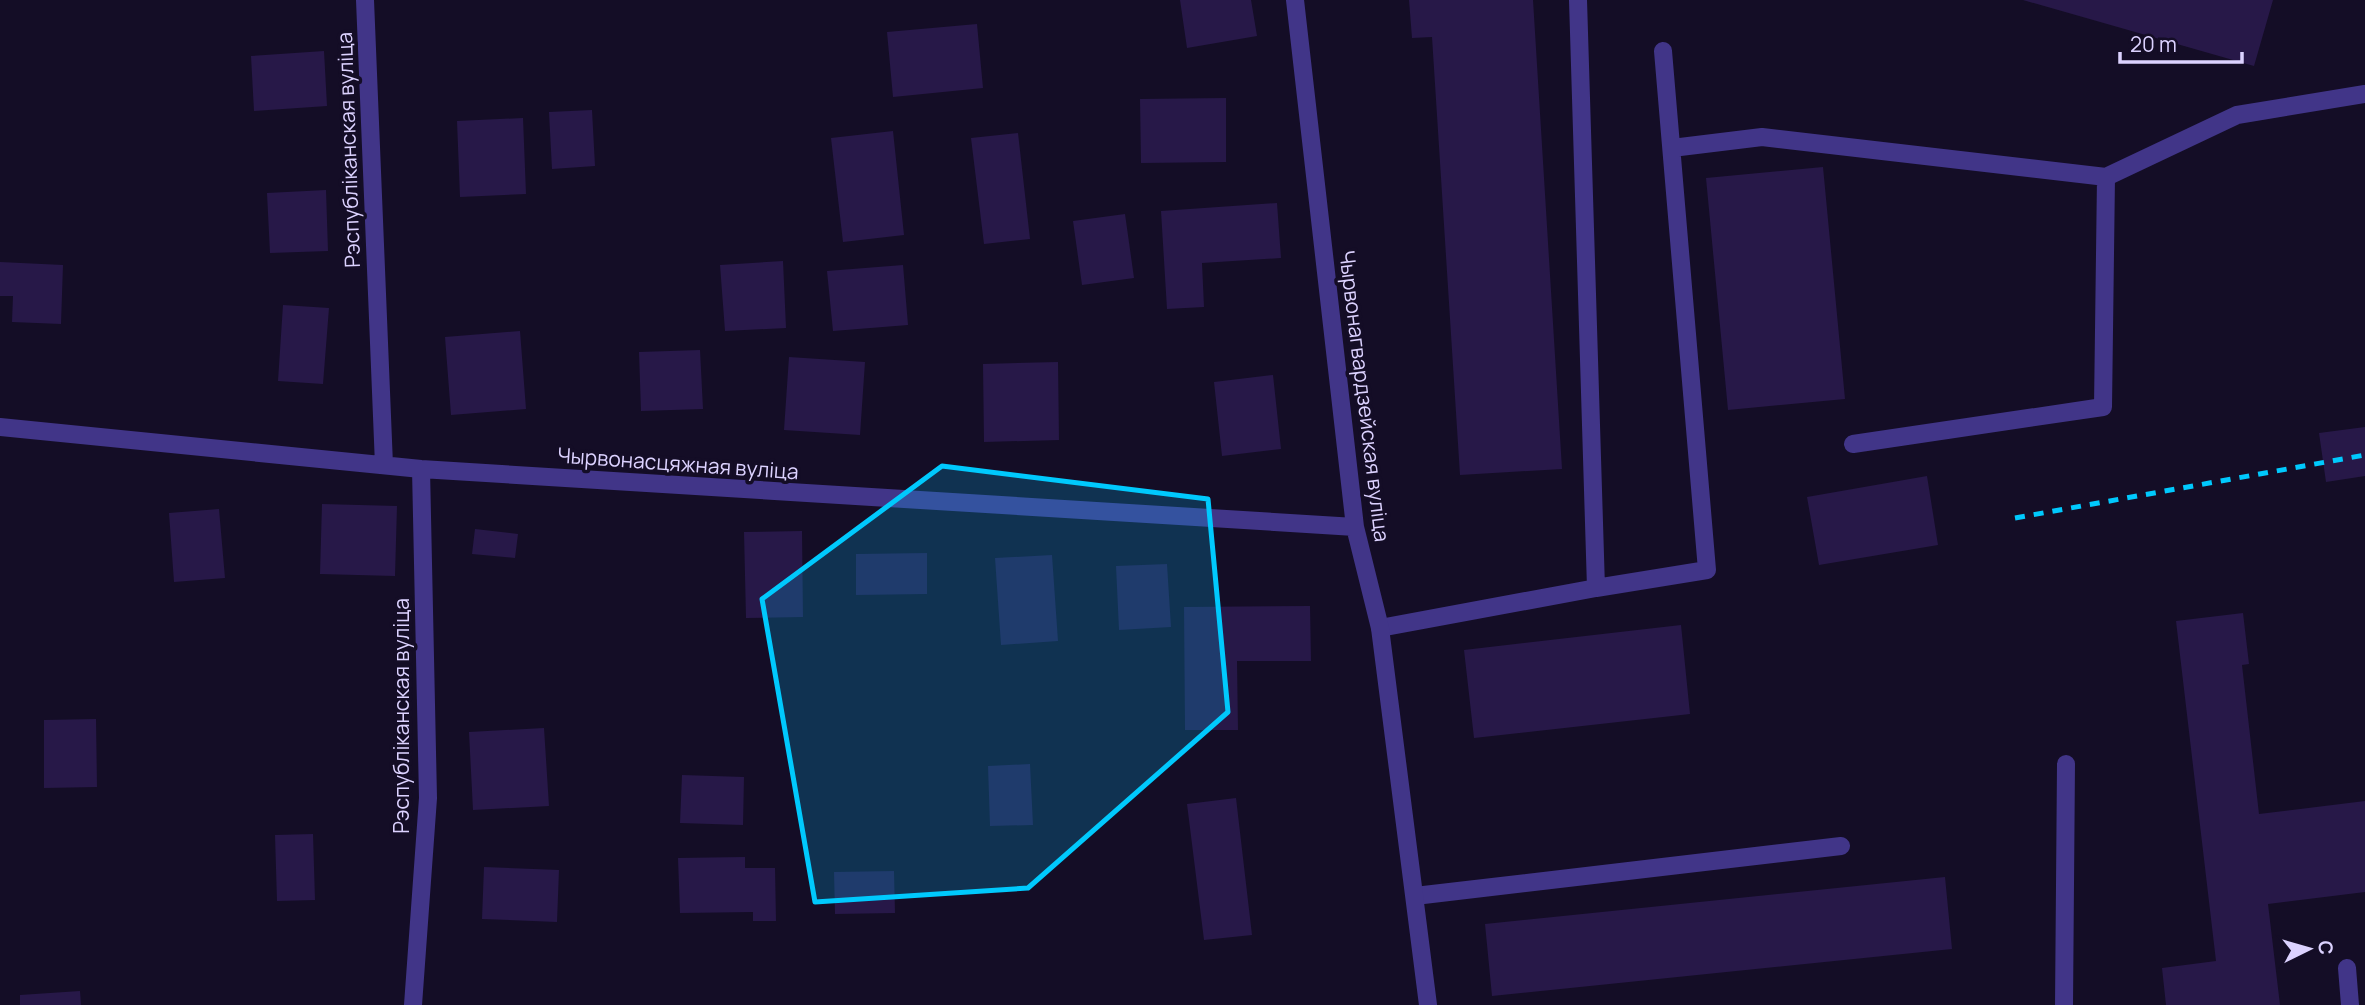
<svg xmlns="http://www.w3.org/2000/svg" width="2365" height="1005" viewBox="0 0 2365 1005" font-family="Manrope,sans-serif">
	<rect width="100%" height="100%" fill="#140d26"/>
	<path fill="#271848" d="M1180,0h71l6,36 -70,12z
		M1409,0h124l29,469 -102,6 -28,-438 -20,1z
		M2023,0h250l-19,66z
		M977,24l6,64 -90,9 -6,-65z
		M324,51l3,55 -73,5 -3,-55z
		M1226,98v64l-85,1 -1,-64z
		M592,110l3,56 -43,3 -3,-57z
		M523,118l3,76 -66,3 -3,-76z
		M893,131l11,104 -61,7 -12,-104z
		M1018,133l12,106 -46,5 -13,-106z
		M1823,167l22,232 -117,11 -22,-232z
		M326,190l2,61 -58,2 -3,-60z
		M1277,203l4,55 -79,5 2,44 -37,2 -6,-98z
		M1125,214l9,64 -52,7 -9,-64z
		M783,261l3,67 -61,3 -5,-66z
		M0,262l63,3 -2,59 -49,-2 1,-26h-13z
		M903,265l5,60 -75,6 -6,-60z
		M283,305l46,3 -6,76 -45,-3z
		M520,331l6,78 -75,6 -6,-78z
		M700,350l3,59 -62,2 -2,-59z
		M789,357l76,5 -5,73 -76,-5z
		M1058,362l1,78 -75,2 -1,-78z
		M1273,375l8,74 -59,7 -8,-74z
		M2365,427v49l-39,6 -7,-49z
		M1927,476l11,69 -119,20 -12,-68z
		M322,504l75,2 -2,70 -75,-2z
		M219,509l6,69 -51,4 -5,-69z
		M475,529l43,5 -3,24 -43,-4z
		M802,531l1,86 -57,1 -2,-86z
		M927,553v41l-71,1v-41z
		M1052,555l6,86 -57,4 -6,-87z
		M1167,564l4,63 -52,3 -3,-64z
		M1310,606l1,55h-74l1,69h-53l-1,-123z
		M2243,613l6,51 -7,1 17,149 106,-13v91l-97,12 12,101h-114l-4,-37 54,-7 -40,-340z
		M1681,625l9,89 -216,24 -10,-88z
		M96,719l1,68 -53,1v-68z
		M544,728l5,78 -76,4 -4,-78z
		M1030,764l3,61 -43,1 -2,-60z
		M682,775l62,2 -1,48 -63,-2z
		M1236,798l16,137 -48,5 -17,-136z
		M313,834l2,66 -38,1 -2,-66z
		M745,857v11h30l1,53h-23v-9l-73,1 -2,-55z
		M484,867l75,3 -2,52 -75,-3z
		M894,871l1,42 -60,1 -1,-42z
		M1945,877l7,72 -460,47 -7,-72z
		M80,991l1,14h-61v-10z"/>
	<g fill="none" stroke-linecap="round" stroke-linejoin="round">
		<path stroke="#413588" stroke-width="18" d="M1672,148l90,-11 344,40 131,-62 128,-21
			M1853,444l250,-37 3,-230
			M1596,588l111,-18 -44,-519
			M1380,628l216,-40 -18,-588
			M1415,896l426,-50
			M2347,968l3,37
			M2064,1005l2,-241"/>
		<path stroke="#413588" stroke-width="18" d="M365,0l19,465
			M1295,0l60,527 25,101 48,377
			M0,427l421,42 934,58
			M413,1005l15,-207 -7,-329"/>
		<path stroke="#00c9fd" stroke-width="5" stroke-dasharray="10 9" stroke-linecap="butt" d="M2015,518l350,-63"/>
	</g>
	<path fill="#00c9fd" fill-opacity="0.2" stroke="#00c9fd" stroke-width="5" stroke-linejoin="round" d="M942,466l266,33 20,213 -200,176 -213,14 -53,-303z"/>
	<g text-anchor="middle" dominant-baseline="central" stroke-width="7" stroke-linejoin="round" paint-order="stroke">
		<g font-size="21" fill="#dcd2ff" stroke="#140d26">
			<text transform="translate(348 150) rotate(-92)">Рэспубліканская вуліца</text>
			<text transform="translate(1365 396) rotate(83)">Чырвонагвардзейская вуліца</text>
			<text transform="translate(678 463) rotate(4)">Чырвонасцяжная вуліца</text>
			<text transform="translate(401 716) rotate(-90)">Рэспубліканская вуліца</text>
		</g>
	</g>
	<g transform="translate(2309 949) rotate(85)" stroke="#140d26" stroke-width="5" paint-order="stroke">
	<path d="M0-5L12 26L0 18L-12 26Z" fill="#dcd2ff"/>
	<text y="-10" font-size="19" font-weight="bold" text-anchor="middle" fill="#dcd2ff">С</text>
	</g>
	<path d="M2120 52v10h122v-10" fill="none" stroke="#dcd2ff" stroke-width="3.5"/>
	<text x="2130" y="52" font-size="21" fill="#dcd2ff" stroke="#140d26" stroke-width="5" paint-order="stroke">20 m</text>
</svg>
